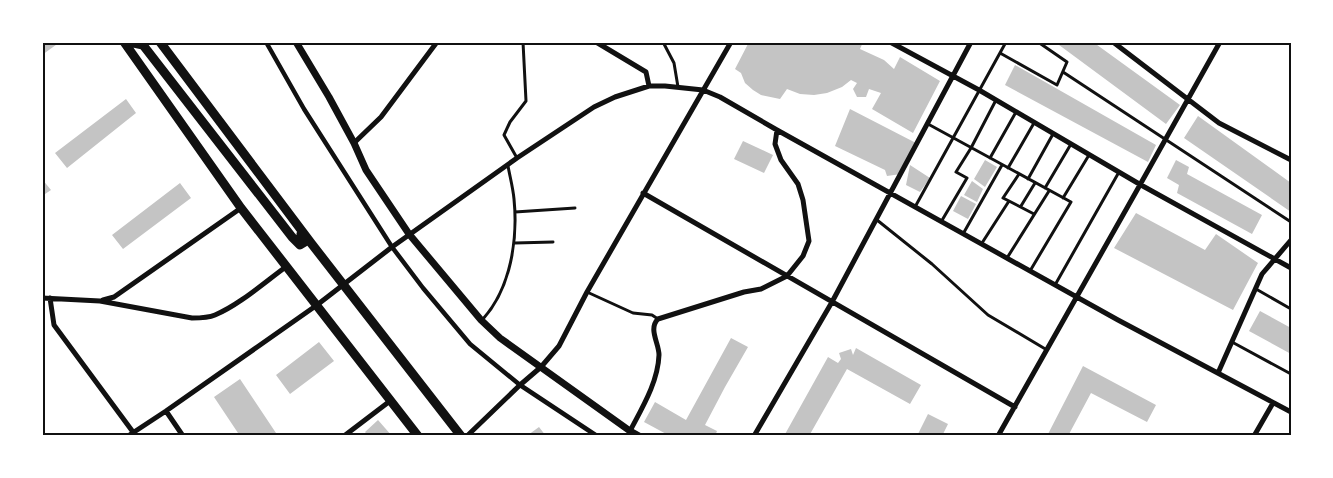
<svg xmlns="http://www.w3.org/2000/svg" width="1333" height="478" viewBox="0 0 1333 478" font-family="'Archivo Narrow',sans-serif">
	<rect width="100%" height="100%" fill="#fff"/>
	<path fill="#c4c4c4" d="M42,42h18l-18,13z
		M749,42h114l-3,7 24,11 10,9 6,-12 40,24 -27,52 -41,-24 9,-16 -12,-4 -3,8h-9l-4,-8 4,-6 -6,-3 -9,7 -15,6 -13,2 -14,-1 -13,-5 -7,10 -19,-4 -8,-5 -8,-7 -4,-10 -6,-4z
		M1055,42h38l87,63 -14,19z
		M1015,65l141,80 -8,17 -143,-77z
		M126,99l10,14 -69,55 -12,-15z
		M850,109l66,34 -15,31 -14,2 -2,-6 -50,-24z
		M1198,116l93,67v29l-107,-74z
		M743,141l30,14 -9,18 -30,-14z
		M985,160l12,7 -12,20 -11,-8z
		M1176,160l13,7 -2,7 75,41 -10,19 -75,-41 2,-8 -12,-7z
		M910,165l20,13 -10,14 -14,-7z
		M42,179l9,11 -9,6z
		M972,181l11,8 -6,13 -13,-7z
		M180,183l11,15 -68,51 -11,-14z
		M961,196l15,8 -8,15 -15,-8z
		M1136,213l69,37 11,-16 42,29 -25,47 -119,-62z
		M1260,311l31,17v26l-42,-23z
		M731,338l17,9 -23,40 -20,38 12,6 -2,5h-45l-26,-14 11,-20 31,18z
		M319,342l15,19 -44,33 -14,-19z
		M856,348l65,37 -11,19 -63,-35 -38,67h-25l44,-79 10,6 3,-4 -2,-6 12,-4 2,6z
		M1083,366l73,39 -9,17 -56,-29 -23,43h-21z
		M240,379l38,57h-38l-26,-39z
		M928,414l20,10 -6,12h-25z
		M378,420l14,16h-24l-3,-4z
		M539,427l7,9h-25l5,-3 2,2z"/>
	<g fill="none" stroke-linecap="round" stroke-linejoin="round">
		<path stroke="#111" stroke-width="3" d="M663,42l11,21 4,24
			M1000,53l57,32 10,-23 -29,-20
			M1063,72l228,150
			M928,124l143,78 -41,69
			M517,158l-13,-23 6,-13 16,-21 -3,-59
			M990,158l26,-46
			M1008,168l26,-45
			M1028,179l25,-45
			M1045,188l26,-44
			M1063,198l26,-43
			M1009,201l25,13
			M1021,206l14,-23
			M915,207l91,-165
			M515,212l60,-4
			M877,220l55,44 56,51 59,35
			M941,222l26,-44 -11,-6 15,-24 25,-48
			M963,234l39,-69
			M515,243l38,-1
			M982,243l27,-42 -6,-3 16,-24
			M1007,258l42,-67
			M1055,285l64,-113
			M1256,289l35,20
			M587,292l46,21 19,2 6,4
			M483,319c28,-31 35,-80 31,-120 -1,-11 -4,-22 -6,-33
			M1232,342l59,32"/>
		<path stroke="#111" stroke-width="4.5" d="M266,42l38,67 88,138 31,41 47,56 50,41 77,51"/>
		<path stroke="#111" stroke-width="5" d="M596,42l50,30 3,14
			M890,42l89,48 162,95 150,83
			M1113,42l106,81 72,37
			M354,143l27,-26 56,-75
			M643,193l372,214
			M42,298l58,3 92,17c8,0 16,0 23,-3 24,-10 50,-33 72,-49
			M50,298l4,27 79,107
			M103,300l11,-3 127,-89
			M1218,373l44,-99 29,-34
			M166,411l17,25
			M630,431c12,-23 28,-49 29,-76 0,-12 -11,-26 -1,-36l86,-27 17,-3 26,-13 16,-20 6,-15 -6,-41 -5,-16 -17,-24 -6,-16 2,-14
			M128,436l38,-25 151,-106 75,-58 125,-89 77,-51 21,-10 34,-11h16l38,4 17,7 57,33 341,190 173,92
			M344,436l46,-35
			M467,436l53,-51 21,-18 18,-21 28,-54 144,-250
			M754,436l78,-134 139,-260
			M998,436c74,-132 149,-262 222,-394
			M1254,436l19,-33"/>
		<path stroke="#111" stroke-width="7" d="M296,42l33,55 25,46 12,27 43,64 72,86 19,18 130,93 9,5"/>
		<path stroke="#111" stroke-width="9" d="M124,42l117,166 177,228
			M129,42l14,3 149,192 8,8 5,-3 -4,-8
			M160,42l151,201 150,193"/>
	</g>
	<rect width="1333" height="478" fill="none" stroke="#ffffff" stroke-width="87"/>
	<rect x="44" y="44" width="1246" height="390" fill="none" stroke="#111" stroke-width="2"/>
</svg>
